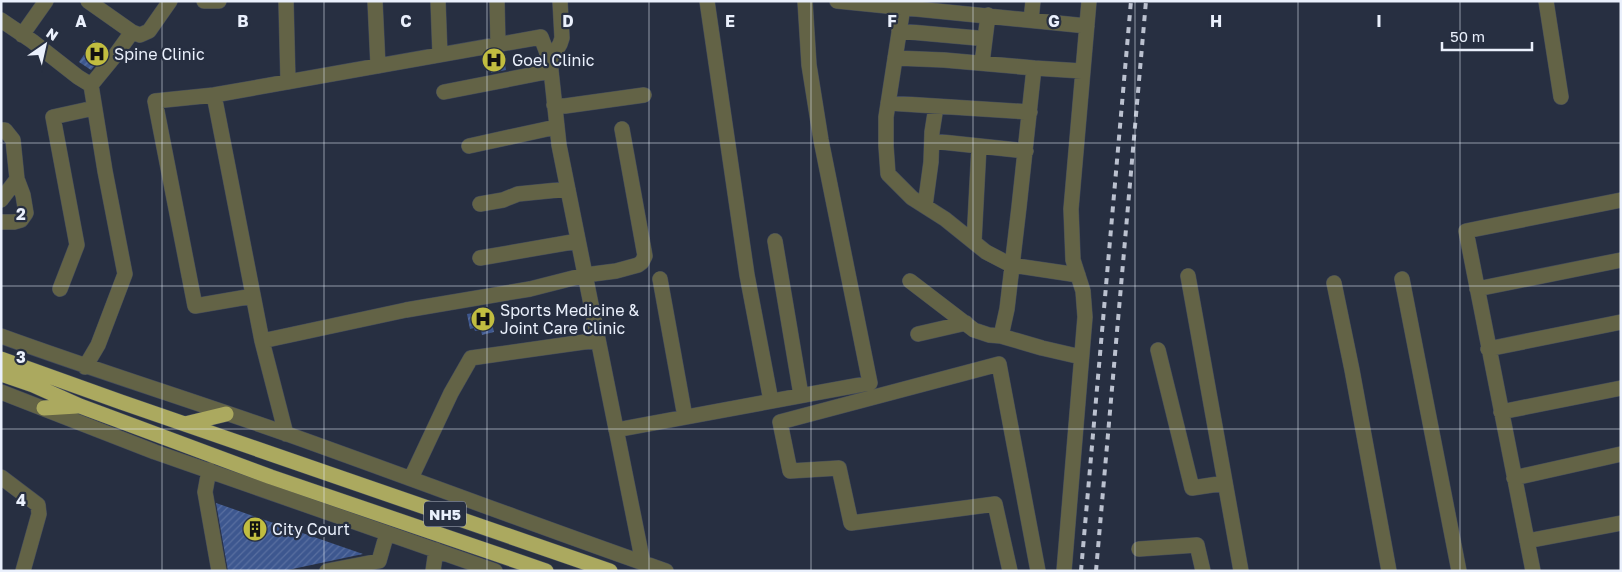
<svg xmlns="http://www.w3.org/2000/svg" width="1622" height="572" viewBox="0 0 1622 572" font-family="'Golos Text',sans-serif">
	<defs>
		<pattern id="building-hatch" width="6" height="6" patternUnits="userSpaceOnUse" patternTransform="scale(1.25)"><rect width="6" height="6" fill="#3d578f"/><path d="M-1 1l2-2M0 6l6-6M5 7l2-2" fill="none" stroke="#596fa0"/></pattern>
	</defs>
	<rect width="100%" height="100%" fill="#272f41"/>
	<path fill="url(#building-hatch)" d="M94,40l14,10 -17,20 -12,-8z
		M503,53l3,17 -15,3 -2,-17z
		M489,310l5,22 -12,3 -1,-5 -6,1 -1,-3 -4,1 -3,-15z
		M216,503l147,51 -80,17h-55z"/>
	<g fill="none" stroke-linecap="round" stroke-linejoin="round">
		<defs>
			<path id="minor" d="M204,1h15
				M286,1l2,81
				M375,1l3,65
				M438,1l2,54
				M497,1l1,44
				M707,1l40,274 24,126
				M837,1l250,25
				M1546,1l15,96
				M903,7l-17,110v29l2,28 24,24 33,21 41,33 25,13 67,10
				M1,20l31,21 46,36 13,8 23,-28 18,-25 -44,-31
				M1031,20l2,-19
				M899,31l78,7
				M132,32l8,3 9,-4 21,-30
				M22,35l24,-34
				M895,58l49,2 90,8 -15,139 -12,102 -6,27 41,12 39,9
				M550,61l10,-17 2,-6 -2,-37
				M982,63l6,-48
				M1034,68l48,3
				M444,92l107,-21
				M214,95l-59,6 40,205 58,-10
				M888,103l142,9
				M554,105l11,1 79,-11
				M1,130h4l8,10 4,39 6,16 3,18 -5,7 -7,2h-13
				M932,141l94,10
				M469,146l87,-19
				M1,200l16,-21
				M480,204l23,-4 15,-6 50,-5
				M925,206l6,-44 1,-30 4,-25
				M775,241l26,154
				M974,242l5,-96
				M480,258l98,-17
				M1188,276l53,295
				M660,279l25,138
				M1402,279l57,292
				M910,281l64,49 15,5 12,1
				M1334,283l18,87 37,201
				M60,289l17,-44 -24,-128 41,-9
				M1477,289l144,-29
				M918,334l48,-11
				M1,336c96,35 193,65 289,99 126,45 250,92 376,136
				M262,341l144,-31 124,-21 55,-14 31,-4 22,-6 4,-3 3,-6 -23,-127
				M1488,349l133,-27
				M1158,350l34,138 33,-5
				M85,367l13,-22 27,-71 -20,-103 -14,-86
				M1,392l154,60 340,119
				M1501,412l120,-24
				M616,430l254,-47 -49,-243 -12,-75 -4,-64
				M286,434l-24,-93 -48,-246 327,-58 9,24 9,84 84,418
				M209,470l-4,22 14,79
				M1,477l37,28 1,9 -16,57
				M411,478l40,-85 20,-35 127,-18
				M1514,478l107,-24
				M1527,541l94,-18
				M1139,549l58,-4 6,26
				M327,571l52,-10 8,-28
				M433,571l3,-21
				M1010,571l-15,-67 -144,19 -12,-55 -49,3 -10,-49 219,-58 39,207
				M1064,571l21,-254 -2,-26 -10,-31 -2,-51 18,-208
				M1533,571l-67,-340 155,-31"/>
			<path id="highway" d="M1,359l120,43 489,169
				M1,374l32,11 47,21 191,71 275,94
				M44,408l33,-2
				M185,424l41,-10"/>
		</defs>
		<use href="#minor" stroke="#424a5b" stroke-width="16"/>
		<use href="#highway" stroke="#424a5b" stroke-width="16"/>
		<use href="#minor" stroke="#636346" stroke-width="15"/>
		<use href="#highway" stroke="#aba95f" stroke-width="15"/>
		<path stroke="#bbc1cf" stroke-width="4" stroke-dasharray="6 6" stroke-linecap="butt" d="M1081,571l50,-570
			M1096,571l50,-570"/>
	</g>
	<path fill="none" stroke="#eaf0fc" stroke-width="1" stroke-opacity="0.55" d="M162,1v570M324,1v570M487,1v570M649,1v570M811,1v570M973,1v570M1135,1v570M1298,1v570M1460,1v570M1,143h1620M1,286h1620M1,429h1620"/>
	<defs>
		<symbol id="hospital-disc" viewBox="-11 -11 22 22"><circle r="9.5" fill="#c1bd40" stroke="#272f41"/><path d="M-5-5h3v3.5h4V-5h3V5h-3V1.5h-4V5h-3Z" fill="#111"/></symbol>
		<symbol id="building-disc" viewBox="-11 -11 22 22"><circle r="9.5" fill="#c1bd40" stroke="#272f41"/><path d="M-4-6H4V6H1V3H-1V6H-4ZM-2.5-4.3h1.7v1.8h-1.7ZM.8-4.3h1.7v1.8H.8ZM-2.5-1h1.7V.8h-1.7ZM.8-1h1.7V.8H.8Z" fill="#111"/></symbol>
	</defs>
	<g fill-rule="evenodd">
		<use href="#hospital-disc" x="83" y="40" width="28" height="28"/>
		<use href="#hospital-disc" x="480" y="46" width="28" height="28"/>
		<use href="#hospital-disc" x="469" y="305" width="28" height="28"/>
		<use href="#building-disc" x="241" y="515" width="28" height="28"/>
	</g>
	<g text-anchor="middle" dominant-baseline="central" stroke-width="4.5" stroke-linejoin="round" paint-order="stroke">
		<rect fill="#272f41" stroke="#b0b6c4" stroke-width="1" x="424" y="501.5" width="42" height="25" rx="4"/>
		<g font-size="15" font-weight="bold" fill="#eaf0fc">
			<text x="445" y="514">NH5</text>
		</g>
		<g font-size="16" fill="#eaf0fc" stroke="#272f41" text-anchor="start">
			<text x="114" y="54">Spine Clinic</text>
			<text x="512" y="60">Goel Clinic</text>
			<text x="500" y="310">Sports Medicine &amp;<tspan x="500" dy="18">Joint Care Clinic</tspan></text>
			<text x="272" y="529">City Court</text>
		</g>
	</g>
	<g font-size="16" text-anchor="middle" font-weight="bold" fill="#eaf0fc" stroke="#272f41" stroke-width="4.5" stroke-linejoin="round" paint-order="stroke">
		<text x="81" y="27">A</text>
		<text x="243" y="27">B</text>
		<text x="406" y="27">C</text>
		<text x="568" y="27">D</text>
		<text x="730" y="27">E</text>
		<text x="892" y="27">F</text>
		<text x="1054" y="27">G</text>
		<text x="1216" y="27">H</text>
		<text x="1379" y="27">I</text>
		<text x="21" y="220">2</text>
		<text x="21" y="363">3</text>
		<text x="21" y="506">4</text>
	</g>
	<rect width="1622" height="572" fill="none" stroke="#eaf0fc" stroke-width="5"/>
	<g transform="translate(45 45) rotate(34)" stroke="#272f41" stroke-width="4" paint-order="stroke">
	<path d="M0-4L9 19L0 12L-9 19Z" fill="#eaf0fc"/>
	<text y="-8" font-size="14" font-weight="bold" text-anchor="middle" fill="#eaf0fc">N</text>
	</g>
	<path d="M1442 42v8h90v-8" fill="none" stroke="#eaf0fc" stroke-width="2.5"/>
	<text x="1450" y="42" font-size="15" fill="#eaf0fc" stroke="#272f41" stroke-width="4" paint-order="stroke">50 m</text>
</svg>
